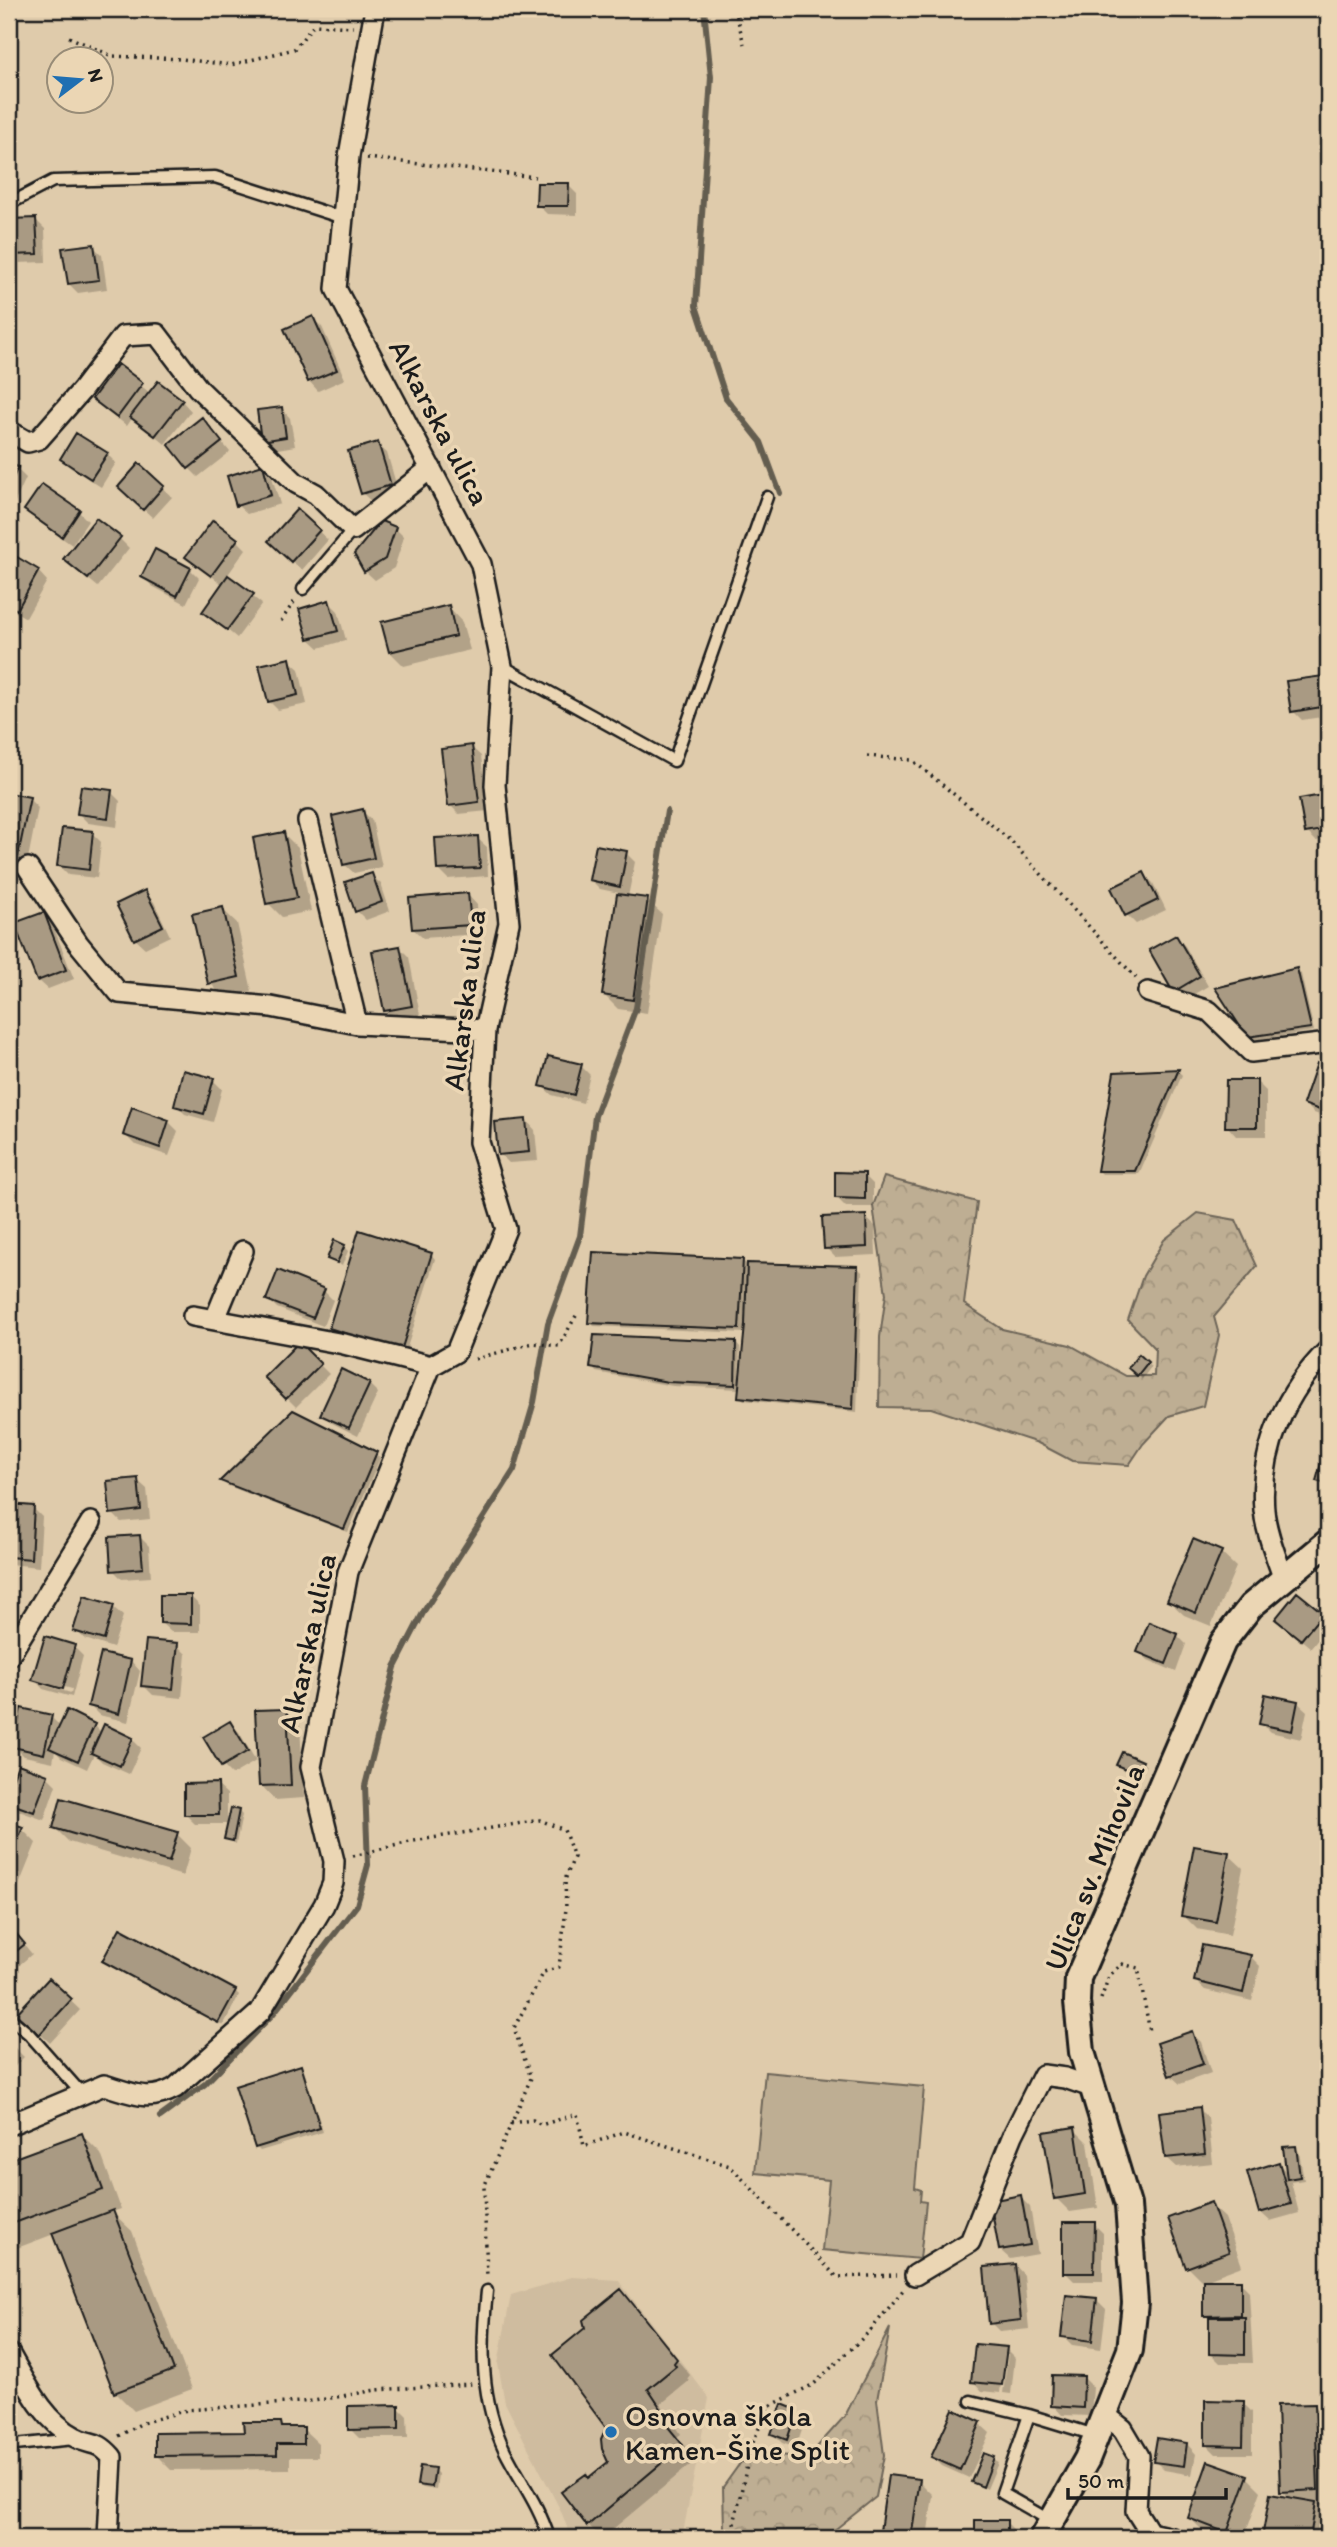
<svg xmlns="http://www.w3.org/2000/svg" width="1337" height="2547" viewBox="0 0 1337 2547" font-family="Itim,sans-serif">
	<defs>
		<pattern id="forest-crowns" width="20" height="18" patternUnits="userSpaceOnUse" patternTransform="scale(1.75)"><rect width="20" height="18" fill="#beae93"/><path d="M2 6a3 3 0 1 1 6 0M12 15a3 3 0 1 1 6 0" fill="none" stroke="#a3957e"/></pattern>
	</defs>
	<rect width="100%" height="100%" fill="#dfcbab"/>
	<filter id="ink" filterUnits="userSpaceOnUse"><feTurbulence type="fractalNoise" baseFrequency=".0143" numOctaves="2"/><feDisplacementMap in="SourceGraphic" scale="14" xChannelSelector="R" yChannelSelector="G"/><feConvolveMatrix kernelMatrix="1 2 1 2 8 2 1 2 1" color-interpolation-filters="sRGB"/></filter>
	<g filter="url(#ink)">
		<path fill="#cfbc9f" d="M572,2277l46,3 91,118 -27,140h-111l-10,-27 -56,-108 -7,-39 13,-69z"/>
		<path fill="url(#forest-crowns)" stroke="#6d6558" stroke-width="2" d="M884,1177l93,25 -13,102 38,25 68,16 56,31h28l1,-28 -27,-28 15,-44 21,-36 34,-27 38,7 21,46 -43,51 5,18 -16,71 -34,10 -26,28 -14,21 -57,-4 -34,-18 -107,-35 -52,-1 1,-70 6,-43 -13,-88z
			M890,2328l-13,72 7,55 -8,42 -39,31 -17,10h-101l5,-9 -1,-42 18,-25 35,-7 32,2 37,-41z"/>
		<path fill="#beae93" stroke="#6d6558" stroke-width="2" d="M765,2072l159,15 -9,101 6,2 -1,11 6,1 -6,57 -98,-9 7,-70 -74,-7z"/>
		<path fill="#0003" fill-rule="evenodd" d="M568,185l9,9v21l-30,-1 -9,-9z
			M36,220l9,9 1,33 -29,1 -8,-8v-34z
			M93,246l9,9 5,34 -29,4 -9,-9z
			M312,318l10,9 23,52 -27,12 -9,-10z
			M118,367l32,26 32,8 9,10 -26,33 -32,-27 -6,9 -33,-27z
			M281,408l9,10 5,28 -23,4 -9,-10z
			M211,429l19,23 -32,25 -9,-9z
			M377,444l10,9 12,41 -27,8 -10,-9z
			M107,454l9,9 -15,24 -30,-19 -9,-9z
			M9,465l8,4 9,9 -17,37z
			M139,466l33,31 -19,21 -24,-22z
			M262,467l10,10 8,27 -33,10 -10,-9z
			M42,487l37,25 9,9 -16,24 -37,-26 -9,-9z
			M297,511l31,29 -26,30 -23,-20z
			M395,528l9,9 -10,31 -19,12 -10,-9z
			M120,539l9,9 -31,39 -23,-19z
			M237,540l9,9 -19,27 35,28 -25,34 -33,-27 19,-26 -35,-28z
			M13,557l25,14 9,10 -21,37 -17,-10v-45z
			M190,569l9,9 -13,26 -34,-18 -9,-9z
			M329,602l9,9 8,29 -27,8 -10,-9z
			M448,607l14,15 8,28 -66,16 -14,-14z
			M289,660l10,9 8,35 -29,6 -9,-9z
			M1323,678l5,6v32l-26,4 -9,-9z
			M471,747l10,9 7,55 -29,3 -9,-9z
			M111,792l9,9 -3,26 -29,-4 -10,-10z
			M9,795l20,4 9,9 -11,56 -18,-4z
			M1328,796v43l-12,2 -9,-9 -6,-32z
			M362,811l10,9 10,47 -28,6 -10,-9z
			M92,833l9,9 -4,36 -29,-3 -9,-9z
			M284,834l14,14 13,63 -29,6 -14,-14z
			M477,838l10,9 1,29 -40,3 -10,-10z
			M626,853l9,9 -7,35 19,3 15,14 -15,99 -29,-4 -14,-14 15,-102 -19,-4 -10,-10z
			M1144,874l9,9 13,27 -30,14 -9,-9z
			M371,875l10,9 9,27 -24,9 -9,-9z
			M145,892l9,10 16,34 -25,12 -10,-9z
			M468,895l9,10 2,29 -56,4 -10,-9z
			M222,909l15,14 15,68 -28,6 -14,-14z
			M43,914l9,9 22,56 -26,10 -10,-9z
			M1176,937l9,9 23,40 -24,14 -9,-9z
			M400,948l9,9 11,58 -25,5 -9,-9z
			M1297,970l4,4 13,57 -61,9 -5,-4z
			M1318,1065l10,4v49l-14,-5 -9,-9z
			M581,1066l9,9 -7,28 -31,-8 -10,-9z
			M1178,1071l4,4 -43,99h-37l-4,-4 18,-96z
			M213,1080l9,9 -9,33 -28,-8 -9,-9z
			M1257,1082l9,9v45h-30l-9,-10z
			M526,1120l9,10 3,31 -29,2 -9,-9z
			M169,1122l9,9 -9,25 -35,-12 -9,-9z
			M864,1175l9,9v23h-27l-10,-10z
			M865,1217l10,9 1,29 -41,2 -9,-9z
			M344,1247l4,4 -6,15 -13,-8z
			M431,1254l4,5 -30,95 -70,-22 -4,-5z
			M743,1261l6,6 109,1 4,4 -5,140 -113,-12 -4,-4 1,-7 -68,-3 -77,-14 -4,-5 144,-25 4,5 -1,28h3l4,-42 -152,-7 -4,-4z
			M324,1291l9,9 -10,26 -46,-18 -9,-9z
			M299,1344l30,30 -33,33 -30,-30z
			M1139,1357l12,10 -9,12 -8,-7z
			M369,1384l9,9 -20,43 -26,-13 -10,-9z
			M293,1412l87,46 -32,74 -122,-47 -3,-4z
			M1328,1444v45l-10,-9z
			M137,1480l10,9 3,30 -29,3 -9,-9z
			M9,1506l24,2 9,9 -3,50 -30,-3z
			M139,1536l10,10 2,31 -29,2 -9,-9z
			M1194,1541l27,12 15,14 -25,59 -27,-11 -15,-14z
			M191,1597l9,9v26h-29l-10,-9z
			M113,1607l10,9 -10,32 -28,-9 -10,-9z
			M1322,1614l6,7v6l-17,21 -24,-20z
			M1177,1635l9,9 -10,28 -28,-12 -9,-9z
			M177,1645l9,9 -4,44 -29,-3 -10,-10z
			M74,1647l9,9 -11,41 -29,-8 -9,-10zM43,1681l29,8 -1,4 -28,-8z
			M131,1661l9,10 -12,51 -29,-7 -9,-9z
			M1297,1702l10,9 -6,28 -31,-7 -9,-9z
			M286,1711l14,14 4,73 -29,2 -14,-15z
			M51,1717l10,10 33,-2 8,8 30,6 9,9 -12,26 -27,-12 -8,-8 -7,15 -26,-12 -6,-6 -2,11 -29,-6 -9,-9z
			M230,1723l9,9 17,29 -24,14 -9,-9 -18,-28z
			M1142,1762l4,4 -5,11 -19,-8 -4,-4z
			M19,1766l28,10 9,9 -12,35 -28,-10 -7,-7v-8z
			M217,1785l10,9v30h-32l-9,-9z
			M238,1811l4,4 -6,29 -10,-6z
			M9,1824l13,5 14,14 -25,62h-2z
			M55,1828l122,6 14,14 -8,28 -114,-34z
			M1228,1854l15,14 -13,67 -33,-6 -14,-14z
			M9,1926l23,28 -23,20z
			M1203,1947l48,10 9,9 -8,35 -47,-11 -10,-9z
			M104,1961l131,30 4,4 -16,31z
			M49,1980l31,30 -30,33 -22,-20z
			M1192,2033l9,9 10,31 -31,11 -10,-9z
			M9,2042l15,15 -15,15z
			M300,2067l4,4 19,61 -63,19 -4,-4z
			M1199,2109l9,9 5,45 -37,4 -10,-9z
			M1074,2129l14,14 10,65 -28,4 -14,-14z
			M82,2135l19,19 20,55 -9,3 20,19 60,158 -58,22 -19,-19 -61,-158 -45,17v-89z
			M1295,2147l4,5 5,28 -13,2 8,31 -29,8 -10,-9 19,-48 9,10z
			M1020,2197l10,10 8,47 -28,5 -10,-9z
			M1210,2204l15,14 17,48 -40,15 -14,-14z
			M1094,2224l9,9v48h-29l-9,-9z
			M1015,2265l9,10 5,54 -29,3 -9,-9z
			M1240,2282l9,9 4,72h-33l-9,-9v-33l-6,-6z
			M620,2292l70,83 -3,4 2,2 -28,23 20,30 -4,3 19,23 -94,78 -14,-13v-45l22,-18 -3,-34 -20,-99z
			M1097,2300l9,9 -5,40 -29,-4 -9,-9z
			M1006,2349l9,9 -4,36 -8,-1 5,-39h-4l-4,39 -18,-2 -9,-10z
			M1084,2378l9,9 -2,29 -29,-1 -9,-10z
			M1243,2403l9,9v42h-36l-10,-10z
			M1315,2406l13,13v85l-11,1 11,11 -2,22h-62l7,-42 19,3 -8,-8z
			M398,2407l9,9 1,22h-49l-9,-9z
			M796,2411l9,10 -9,27 -14,-5 -9,-9z
			M953,2412l27,12 10,9 -21,45 -27,-12 -9,-9z
			M281,2424l5,5h17l15,14v14h-28v12l-119,1 -14,-14z
			M1187,2444l9,10 -4,21 -28,-5 -9,-9z
			M984,2455l14,8 -11,26 -14,-8z
			M434,2470l4,4 -2,16 -13,-2 -4,-4z
			M890,2477l29,4 14,14 -6,43h-46z
			M1247,2477l14,14 -17,47h-23l-17,-6 -14,-14z
			M977,2522h29l9,9v7h-38z"/>
		<g fill="none" stroke-linecap="round" stroke-linejoin="round">
			<path stroke="#645d50" stroke-width="6" d="M704,9l7,68 -15,229 30,92 35,44 19,51
				M160,2117l45,-33 68,-70 84,-109 11,-40 -3,-79 30,-119 29,-56 90,-141 20,-68 14,-79 32,-87 15,-120 41,-108 31,-197"/>
		</g>
		<path fill="#a99a83" stroke="#1c1c1c" stroke-width="2" d="M537,183h32l-1,23h-32z
			M36,218l2,36 -29,1v-36z
			M94,244l5,36 -31,4 -6,-36z
			M313,316l24,54 -29,12 -24,-53z
			M118,364l25,19 -26,35 -25,-19z
			M158,381l25,19 -28,36 -25,-19z
			M282,407l4,30 -25,4 -4,-31z
			M202,417l20,25 -34,27 -20,-25z
			M76,433l32,20 -17,26 -31,-20z
			M378,442l13,43 -30,9 -13,-43z
			M9,463l9,4 -9,20z
			M139,463l25,23 -21,24 -25,-23z
			M263,465l8,30 -35,11 -9,-30z
			M42,484l38,26 -18,27 -38,-27z
			M297,509l23,21 -29,32 -23,-21z
			M96,518l25,19 -33,42 -25,-20z
			M213,520l25,19 -27,37 -26,-19z
			M381,521l15,6 -11,32 -21,13 -10,-18z
			M155,549l36,19 -14,28 -36,-19z
			M12,554l27,16 -22,40 -8,-5v-45z
			M228,575l26,19 -27,36 -25,-18z
			M329,600l9,31 -30,8 -9,-30z
			M449,605l7,31 -67,16 -8,-30z
			M290,658l8,37 -30,7 -9,-37z
			M1323,676l5,30 -37,6 -5,-31z
			M472,745l7,57 -31,4 -7,-57z
			M81,786l31,4 -4,28 -31,-4z
			M9,793l21,4 -12,59 -9,-2z
			M1328,794v35l-23,4 -6,-34z
			M363,809l11,49 -31,7 -11,-49z
			M62,828l31,3 -4,39 -32,-4z
			M284,832l13,66 -31,6 -13,-66z
			M478,836l2,32 -43,2 -2,-32z
			M596,845l31,6 -7,36 -31,-7z
			M1144,872l14,28 -33,16 -14,-28z
			M372,873l10,29 -27,10 -10,-30z
			M145,890l18,36 -29,14 -18,-36z
			M468,893l3,32 -59,4 -3,-31z
			M617,894l31,4 -15,102 -31,-5z
			M223,907l16,70 -31,7 -16,-70z
			M44,912l22,58 -29,11 -23,-58z
			M1176,935l24,41 -27,16 -24,-42z
			M400,946l12,60 -28,5 -12,-60z
			M1297,968l14,60 -64,9 -32,-49z
			M548,1056l34,8 -8,31 -34,-9z
			M1317,1063l11,4v46l-25,-9z
			M1179,1069l-44,102h-38l17,-99z
			M183,1070l31,8 -10,36 -30,-8z
			M1226,1080h31v47h-32z
			M132,1107l37,13 -9,28 -37,-13z
			M526,1119l3,33 -31,3 -3,-33z
			M835,1172l30,1v26l-30,-1z
			M866,1215l1,32 -43,2 -2,-32z
			M359,1230l73,23 -31,98 -72,-23z
			M334,1240l11,5 -8,18 -10,-4z
			M593,1252l150,7 -4,70 -151,-6z
			M747,1263l111,3 -5,143 -115,-12 7,-72z
			M278,1270l47,19 -12,29 -47,-18z
			M594,1335l142,6 -1,44 -67,-3 -78,-14z
			M299,1342l22,22 -35,35 -22,-22z
			M1139,1354l9,8 -11,14 -9,-8z
			M341,1369l29,14 -21,45 -29,-13z
			M293,1410l84,42 -33,77 -124,-48z
			M1327,1442h1v42l-12,-3z
			M138,1478l3,32 -31,4 -3,-33z
			M9,1504l25,2 -3,53 -22,-2z
			M140,1535l3,33 -32,3 -2,-34z
			M1193,1539l29,12 -26,62 -29,-12z
			M1297,1592l26,21 -22,27 -26,-21z
			M160,1595h31v29l-31,-1z
			M84,1596l30,9 -10,35 -31,-9z
			M1149,1622l29,12 -12,30 -29,-12z
			M45,1636l30,9 -12,44 -31,-9z
			M146,1640l32,3 -5,46 -32,-3z
			M101,1653l30,7 -12,54 -31,-8z
			M1265,1694l33,7 -6,30 -33,-7z
			M21,1708l31,7 -8,39 -31,-7z
			M287,1709l4,76 -32,1 -4,-76z
			M67,1710l28,14 -17,37 -29,-13z
			M230,1721l18,30 -27,16 -18,-30z
			M104,1724l29,14 -13,28 -29,-13z
			M1122,1752l21,9 -6,13 -21,-9z
			M18,1764l30,11 -14,37 -25,-9v-13z
			M218,1783l1,32h-35v-31z
			M61,1798l117,34 -9,30 -116,-34z
			M231,1808l8,2 -6,31 -9,-2z
			M9,1822l14,5 -14,35z
			M1194,1846l35,6 -13,70 -35,-6z
			M9,1925l16,19 -16,13z
			M120,1928l116,62 -18,33 -116,-62z
			M1202,1945l49,10 -8,38 -49,-12z
			M49,1978l23,21 -33,36 -23,-21z
			M1192,2031l11,33 -34,12 -12,-33z
			M301,2065l19,63 -65,20 -20,-62z
			M1200,2107l5,47 -40,4 -6,-46z
			M1075,2127l10,67 -31,5 -11,-67z
			M82,2133l21,57 -94,35v-65z
			M1296,2146l4,31 -13,2 -4,-32z
			M1279,2162l12,42 -32,9 -12,-41z
			M1021,2195l9,50 -31,5 -9,-49z
			M1211,2202l18,50 -43,16 -18,-50z
			M113,2210l61,160 -60,23 -62,-160z
			M1063,2222h32l-1,51h-31z
			M1015,2264l6,56 -32,4 -5,-57z
			M1203,2280h38v35l-38,1z
			M621,2289l56,70 -3,4 2,3 -28,23 20,30 -4,3 19,23 -96,81 -26,-34 25,-18 2,4 20,-16 -6,-13 -1,-10 5,-11 -54,-73 33,-27 -2,-8z
			M1066,2295l31,3 -5,43 -31,-4z
			M1209,2317h36v38l-36,-1z
			M975,2344l32,3 -5,38 -31,-3z
			M1052,2375l32,1 -1,32 -32,-2z
			M1205,2400l39,1 -1,45 -38,-1z
			M782,2404l15,6 -10,30 -16,-6z
			M1315,2404l3,86 -38,2 -3,-87z
			M399,2405v24l-51,1v-24z
			M953,2409l28,13 -21,48 -29,-13z
			M243,2422h38l1,5h22v17h-27v11l-122,1v-23l89,-1z
			M1157,2438l30,5 -3,23 -31,-4z
			M983,2453l11,4 -11,30 -12,-5z
			M1208,2461l40,14 -21,58 -39,-15z
			M420,2466l15,2 -3,19 -15,-2z
			M888,2475l32,4 -9,59h-32z
			M1270,2494l46,8 -6,36h-48z
			M975,2520h32v18h-32z
			M149,2532l32,1v5h-32z"/>
		<g fill="none" stroke-linecap="round" stroke-linejoin="round">
			<defs>
				<path id="service" d="M9,204l44,-23 162,-4 128,41
					M303,589l50,-59
					M502,666l172,95 93,-264
					M9,2017l20,17 53,60
					M487,2291c-6,56 -7,108 18,160 15,30 34,54 44,87
					M971,2401l58,14 66,20
					M1029,2415l-27,78 49,28
					M9,2442l6,3 59,-6"/>
				<path id="minor" d="M9,431l19,11 11,-3 43,-49 41,-54 34,-2 41,54 98,95 20,11 37,36 78,-62
					M308,821l49,203
					M28,868l50,75 41,50 152,14 86,17 128,6
					M1148,992l61,19 42,41 70,-8 7,2
					M193,1316l151,28 87,22
					M215,1319l28,-68
					M1283,1577c-7,-21 -17,-44 -19,-67 -5,-60 22,-119 64,-160
					M9,1656l82,-134
					M9,2125l95,-40c28,8 44,18 71,3l85,-76 64,-107 9,-22 1,-22 -23,-94 37,-195 83,-206 25,-14 50,-123 -27,-87 6,-112 24,-107 -14,-138 7,-119 -21,-102 -145,-275 13,-133 26,-147
					M915,2275l55,-33 43,-107 30,-60 22,3 26,9
					M9,2353c18,31 33,66 66,84 17,10 20,1 37,20l-4,81
					M1104,2414l19,15 16,27 -3,55 14,22 22,5"/>
				<path id="tertiary" d="M1042,2538l45,-79 43,-109 5,-47 -7,-98 -46,-153 -5,-50 1,-24 145,-336 28,-36 77,-64"/>
			</defs>
			<use href="#service" stroke="#1c1c1c" stroke-width="15"/>
			<use href="#minor" stroke="#1c1c1c" stroke-width="24"/>
			<use href="#tertiary" stroke="#1c1c1c" stroke-width="30"/>
			<path stroke="#1c1c1c" stroke-width="3.5" stroke-dasharray="2 5" stroke-linecap="butt" d="M735,9l9,35
				M69,37l43,19 69,3 50,6 63,-16 20,-24 39,2
				M367,158l168,19
				M281,621l15,-22
				M867,756l45,4 99,81 125,137
				M475,1359l58,-16 26,3 18,-32
				M353,1856l61,-15 126,-21 24,10 10,27 -9,23 1,29 -7,58 -15,5 -30,56 17,50 -47,109 3,91
				M1101,1999l8,-23 13,-12 16,4 12,64
				M511,2123l22,-3 8,5 36,-11 7,32 40,-14 106,34 107,111 60,-2
				M119,2436l23,-13 45,-13 127,-9 62,-11 96,-6
				M731,2538l20,-91 17,-40 46,-23 56,-53 34,-42"/>
			<use href="#service" stroke="#ebd6b4" stroke-width="10"/>
			<use href="#minor" stroke="#ebd6b4" stroke-width="19"/>
			<use href="#tertiary" stroke="#ebd6b4" stroke-width="24"/>
		</g>
	</g>
	<circle fill="#1f6fb2" stroke="#ebd6b4" stroke-width="2.5" cx="611" cy="2432" r="7"/>
	<g text-anchor="middle" dominant-baseline="central" stroke-width="7" stroke-linejoin="round" paint-order="stroke">
		<g font-size="30" fill="#1c1c1c" stroke="#ebd6b4">
			<text transform="translate(440 422) rotate(62)">Alkarska ulica</text>
			<text transform="translate(464 1000) rotate(-83)">Alkarska ulica</text>
			<text transform="translate(307 1643) rotate(-78)">Alkarska ulica</text>
			<text transform="translate(1094 1867) rotate(-68)">Ulica sv. Mihovila</text>
		</g>
		<g font-size="30" fill="#1c1c1c" stroke="#ebd6b4" text-anchor="start">
			<text x="625" y="2415">Osnovna škola<tspan x="625" dy="34">Kamen-Šine Split</tspan></text>
		</g>
	</g>
	<rect width="1337" height="2547" fill="none" stroke="#ebd6b4" stroke-width="35"/>
	<rect x="18" y="18" width="1302" height="2512" fill="none" stroke="#1c1c1c" stroke-width="2.5" filter="url(#ink)"/>
	<g transform="translate(80 80) rotate(74)"><circle r="33" fill="#ebd6b4" stroke="#988c77" stroke-width="2"/>
	<path d="M0-5L12 26L0 18L-12 26Z" fill="#1f6fb2"/>
	<text y="-10" font-size="19" font-weight="bold" text-anchor="middle" fill="#1c1c1c">N</text>
	</g>
	<path d="M1068 2488v10h158v-10" fill="none" stroke="#1c1c1c" stroke-width="3.5"/>
	<text x="1078" y="2488" font-size="21" fill="#1c1c1c" stroke="#ebd6b4" stroke-width="5" paint-order="stroke">50 m</text>
</svg>
